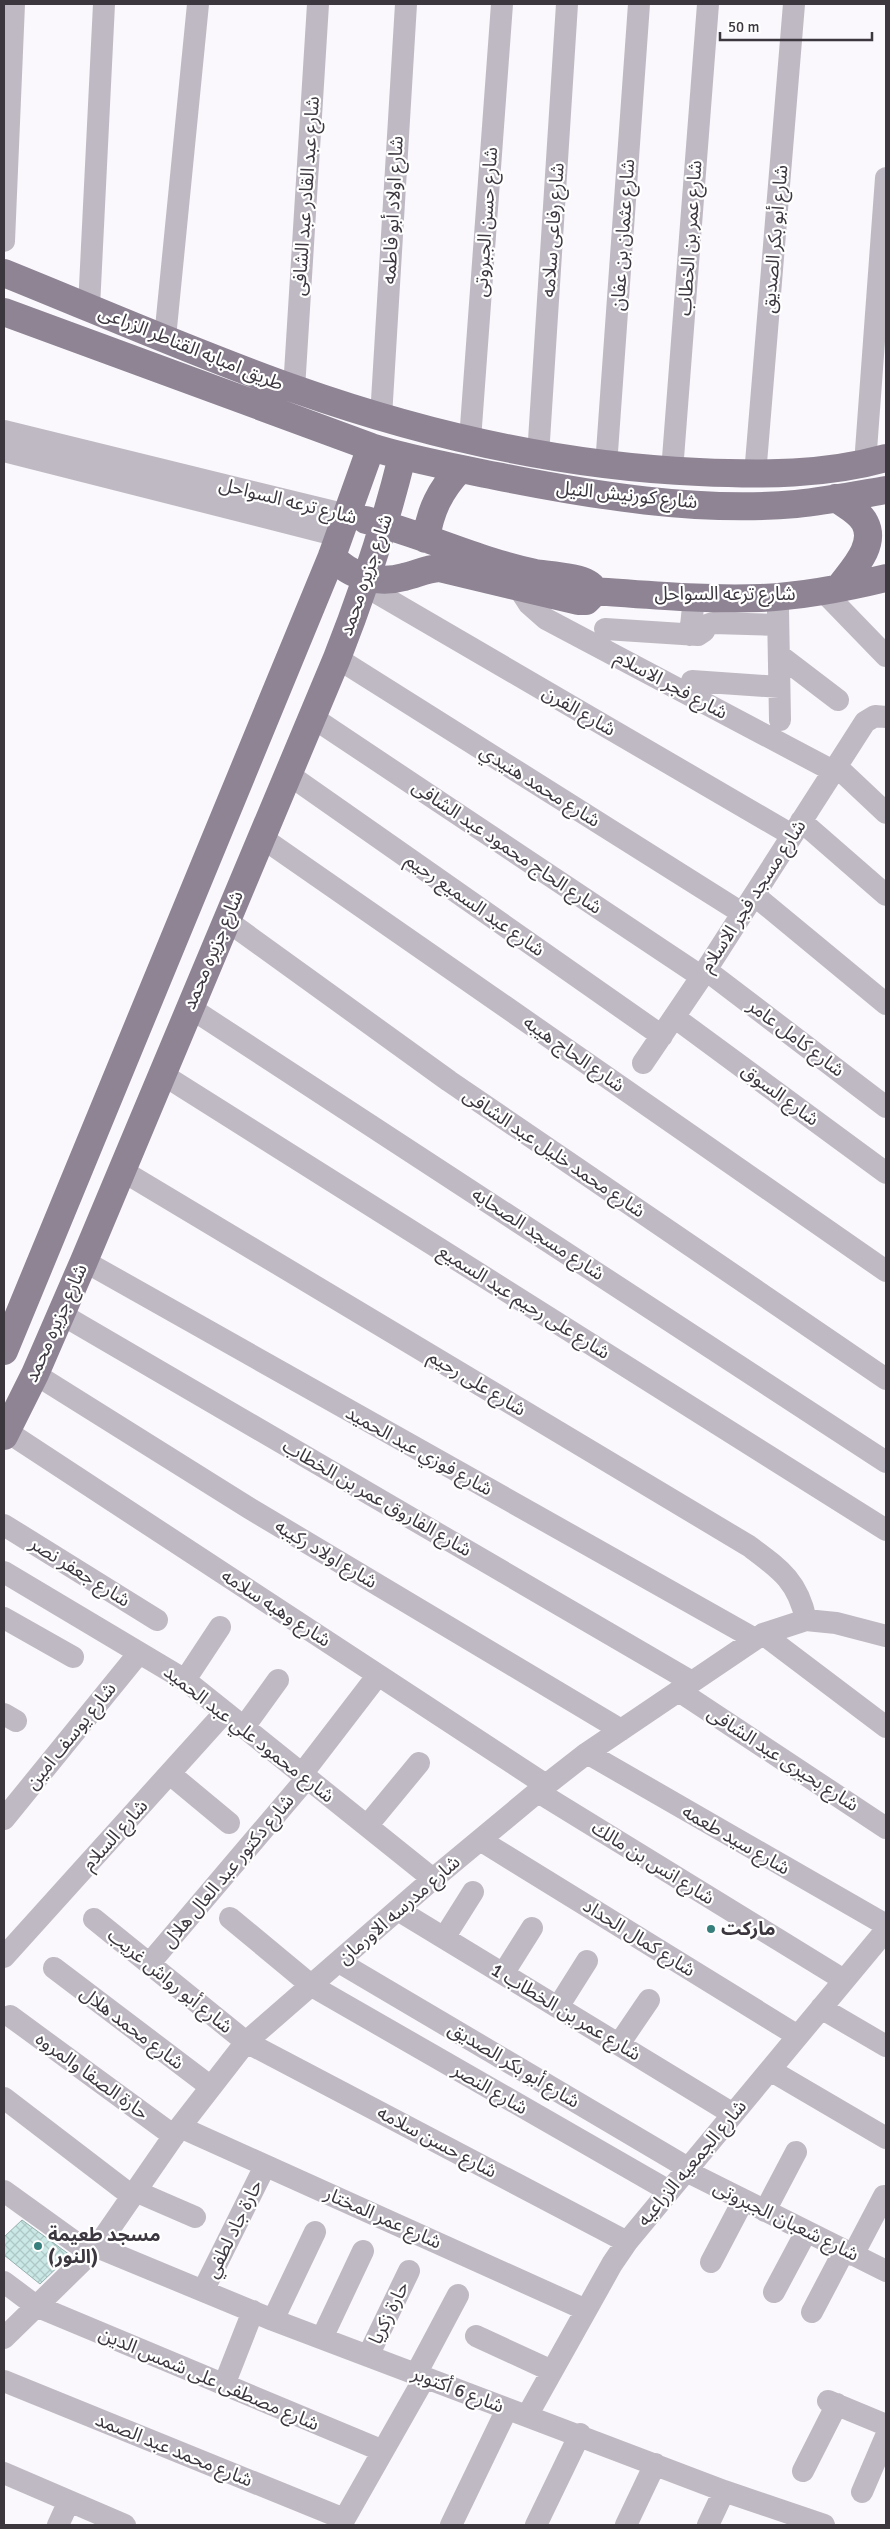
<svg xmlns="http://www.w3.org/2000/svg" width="890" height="2529" viewBox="0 0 890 2529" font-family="Signika,'Noto Sans Arabic',sans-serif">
	<defs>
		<pattern id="building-cross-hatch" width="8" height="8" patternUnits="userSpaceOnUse" patternTransform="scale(1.25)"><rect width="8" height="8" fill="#cae8e6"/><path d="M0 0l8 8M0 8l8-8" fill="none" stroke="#aec8c6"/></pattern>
	</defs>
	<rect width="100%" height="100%" fill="#faf8fc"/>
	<path fill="url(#building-cross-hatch)" stroke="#95b1af" d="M22,2220l48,35 -30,29 -36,-29v-18z"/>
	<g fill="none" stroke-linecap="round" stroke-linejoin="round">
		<path stroke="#bfb9c3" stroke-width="22" d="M4,241l10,-237
			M89,307l15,-303
			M165,338l33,-334
			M294,389l24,-385
			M381,417l25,-413
			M4,431l343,84
			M470,440l32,-436
			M4,451l335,85
			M538,456l29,-452
			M865,464l21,-286
			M606,466l33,-462
			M672,471l36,-467
			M755,475l39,-471
			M365,586l427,249
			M518,587l11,17 17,15 287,152
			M823,591l63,65
			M778,610l2,110
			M605,629l93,6 6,-4 3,-6 6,-2 65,2
			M690,635l4,-37
			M779,655l59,45
			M337,658l405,255
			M692,681l87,6
			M312,717l390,260
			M836,766l50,47
			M288,774l374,262
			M801,821l85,74
			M261,837l625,434
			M754,895l132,109
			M226,920l223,161 437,298
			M706,970l180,137
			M189,1007l697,455
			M674,1017l212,156
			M643,1063l63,-93 159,-248 10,-6 11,1
			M162,1074l724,456
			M121,1170l628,376c31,23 49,35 57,74
			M84,1261l671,378
			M61,1314l631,368
			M35,1374l214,134 372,222
			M6,1431l540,354
			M4,1525l153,95
			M4,1572l181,108 248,199
			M4,1618l69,39
			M763,1634l123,93
			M185,1680l35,-53
			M679,1691l207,137
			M4,1714l12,7
			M244,1727l34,-47
			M587,1753l299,172
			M170,1774l59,49
			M302,1774l76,-99
			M538,1792l306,188
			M4,1819l135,-166
			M367,1826l52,-63
			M480,1840l318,196
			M398,1910l335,204
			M230,1918l82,68 357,205
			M94,1919l152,123 381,200
			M444,1938l29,-46
			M4,1957l221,-245
			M339,1962l349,206
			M149,1964l158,-186
			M54,1968l157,119
			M503,1974l29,-46
			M558,2007l29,-46
			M821,2008l65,38
			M10,2016l164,120
			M619,2044l30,-44
			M770,2070l116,68
			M4,2098l128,98
			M180,2127l406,183
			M686,2171l200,100
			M4,2191l86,62
			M135,2191l60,26
			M765,2211l31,-59
			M97,2247l176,73 451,171 100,34
			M853,2255l31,-59
			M711,2262l32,-61
			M4,2282l32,24 347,145
			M203,2291l62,-125
			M774,2292l32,-60
			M812,2312l32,-61
			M273,2320l42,-88
			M476,2336l76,35
			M4,2338l93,-91 83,-120 66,-85 187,-163 113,-94 41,-32 176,-119 43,-14 30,3 50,13
			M322,2338l41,-87
			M368,2356l41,-85
			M416,2374l42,-79
			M4,2381l340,138
			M224,2385l29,-74
			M828,2401l58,24
			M527,2416l85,-152 15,-22 259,-312
			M803,2471l34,-67
			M4,2473l121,52
			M862,2492l24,-56
			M58,2525l11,-24
			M341,2525l84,-148
			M451,2525l56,-116
			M536,2525l44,-91
			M626,2525l29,-61
			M708,2525l16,-34"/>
		<path stroke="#8e8494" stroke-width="28" d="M4,273c97,39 192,81 291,116 130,46 266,77 404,83 63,3 126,3 187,-14
			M4,312l367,135c41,13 83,20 125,29 95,19 203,37 300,28 30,-3 61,-9 90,-14
			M836,498c9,7 24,14 29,25 12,23 -14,48 -26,65
			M426,539c4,-28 14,-49 34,-70
			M332,556c18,21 46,28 72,21 13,-3 22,-8 35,-9l139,33h8l6,-6v-8c-5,-10 -45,-12 -57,-14 -58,-12 -112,-39 -169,-53
			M593,591c56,4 112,9 168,7 43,-2 84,-10 125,-20
			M4,1351l328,-795 39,-109
			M4,1436l31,-62 49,-113 253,-603c26,-66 48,-132 65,-201"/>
	</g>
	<g fill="#377f7c" stroke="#fff" stroke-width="2">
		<circle cx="711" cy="1929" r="5"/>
		<circle cx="38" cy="2246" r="5"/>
	</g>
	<g text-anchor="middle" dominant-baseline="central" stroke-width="4.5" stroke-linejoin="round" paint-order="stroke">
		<g font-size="19" fill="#3c373f" stroke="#fff">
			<text transform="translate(306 196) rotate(-86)">شارع عبد القادر عبد الشافى</text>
			<text transform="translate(393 210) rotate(-87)">شارع اولاد أبو فاطمه</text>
			<text transform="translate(486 222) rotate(-86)">شارع حسن الجبروتى</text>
			<text transform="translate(553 230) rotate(-86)">شارع رفاعى سلامه</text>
			<text transform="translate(623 235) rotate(-86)">شارع عثمان بن عفان</text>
			<text transform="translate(690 238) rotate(-86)">شارع عمر بن الخطاب</text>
			<text transform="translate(775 239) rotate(-85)">شارع أبو بكر الصديق</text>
			<text transform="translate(191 348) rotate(22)">طريق امبابه القناطر الزراعى</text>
			<text transform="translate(627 495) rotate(6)">شارع كورنيش النيل</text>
			<text transform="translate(288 501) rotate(14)">شارع ترعه السواحل</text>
			<text transform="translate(366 575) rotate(-71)">شارع جزيره محمد</text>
			<text x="725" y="594">شارع ترعه السواحل</text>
			<text transform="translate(671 685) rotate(28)">شارع فجر الاسلام</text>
			<text transform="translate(579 711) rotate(30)">شارع الفرن</text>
			<text transform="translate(540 786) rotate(32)">شارع محمد هنيدي</text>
			<text transform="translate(507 847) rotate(34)">شارع الحاج محمود عبد الشافى</text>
			<text transform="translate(753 896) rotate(-57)">شارع مسجد فجر الاسلام</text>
			<text transform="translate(475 905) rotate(35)">شارع عبد السميع رحيم</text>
			<text transform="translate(213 950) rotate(-67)">شارع جزيره محمد</text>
			<text transform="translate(796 1038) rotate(37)">شارع كامل عامر</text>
			<text transform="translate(574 1054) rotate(35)">شارع الحاج هيبه</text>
			<text transform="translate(780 1095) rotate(36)">شارع السوق</text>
			<text transform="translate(554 1153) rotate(34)">شارع محمد خليل عبد الشافى</text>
			<text transform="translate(538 1234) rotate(33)">شارع مسجد الصحابه</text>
			<text transform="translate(524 1302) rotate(32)">شارع على رحيم عبد السميع</text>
			<text transform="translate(56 1323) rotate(-66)">شارع جزيره محمد</text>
			<text transform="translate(477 1383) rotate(31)">شارع على رحيم</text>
			<text transform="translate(419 1451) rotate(29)">شارع فوزي عبد الحميد</text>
			<text transform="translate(377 1498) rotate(30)">شارع الفاروق عمر بن الخطاب</text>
			<text transform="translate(326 1554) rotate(31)">شارع اولاد ركيبه</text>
			<text transform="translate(80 1572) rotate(32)">شارع جعفر نصر</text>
			<text transform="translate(276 1608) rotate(33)">شارع وهبه سلامه</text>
			<text transform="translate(249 1734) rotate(38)">شارع محمود علي عبد الحميد</text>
			<text transform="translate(71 1736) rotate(-51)">شارع يوسف امين</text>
			<text transform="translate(783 1759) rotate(33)">شارع بحيرى عبد الشافى</text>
			<text transform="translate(115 1835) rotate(-48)">شارع السلام</text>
			<text transform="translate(736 1840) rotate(30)">شارع سيد طعمه</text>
			<text transform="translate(653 1863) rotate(32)">شارع انس بن مالك</text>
			<text transform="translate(228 1871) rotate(-50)">شارع دكتور عبد العال هلال</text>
			<text transform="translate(399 1910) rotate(-41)">شارع مدرسه الاورمان</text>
			<text transform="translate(639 1938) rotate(32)">شارع كمال الحداد</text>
			<text transform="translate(170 1981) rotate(39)">شارع أبو رواش غريب</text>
			<text transform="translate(566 2012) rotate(31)">شارع عمر بن الخطاب 1</text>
			<text transform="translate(132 2028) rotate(37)">شارع محمد هلال</text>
			<text transform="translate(514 2065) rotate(31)">شارع أبو بكر الصديق</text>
			<text transform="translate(92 2076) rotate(36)">حارة الصفا والمروه</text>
			<text transform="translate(490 2089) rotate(30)">شارع النصر</text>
			<text transform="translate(437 2142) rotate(28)">شارع حسن سلامه</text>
			<text transform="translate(692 2163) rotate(-50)">شارع الجمعيه الزراعيه</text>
			<text transform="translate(383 2218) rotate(24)">شارع عمر المختار</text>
			<text transform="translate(786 2221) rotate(26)">شارع شعبان الجبروتى</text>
			<text transform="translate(234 2229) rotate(-64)">حارة جاد لطفي</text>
			<text transform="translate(389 2313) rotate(-64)">حارة زكريا</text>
			<text transform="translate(209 2379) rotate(23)">شارع مصطفى على شمس الدين</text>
			<text transform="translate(458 2390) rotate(21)">شارع 6 أكتوبر</text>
			<text transform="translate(174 2450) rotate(22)">شارع محمد عبد الصمد</text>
		</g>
		<g font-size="19" font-weight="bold" fill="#3c373f" stroke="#fff" text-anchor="start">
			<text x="721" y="1929">ماركت</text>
			<text x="48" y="2235">مسجد طعيمة<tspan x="48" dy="22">(النور)</tspan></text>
		</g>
	</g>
	<rect width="890" height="2529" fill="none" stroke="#3c373f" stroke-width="10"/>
	<path d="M720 32v8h152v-8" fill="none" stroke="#3c373f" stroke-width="2.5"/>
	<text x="728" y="32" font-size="15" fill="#3c373f" stroke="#ffffff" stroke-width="4" paint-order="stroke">50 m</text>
</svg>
